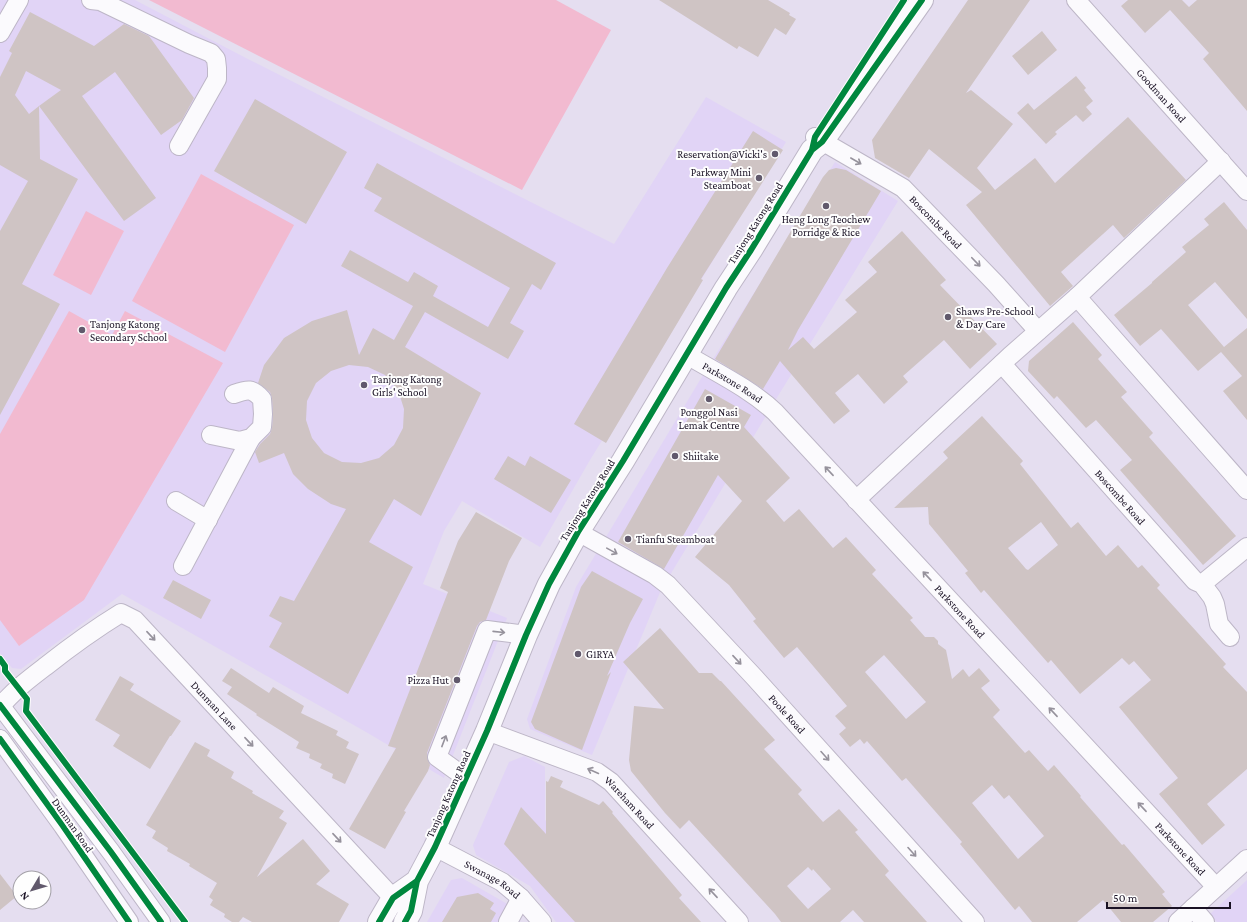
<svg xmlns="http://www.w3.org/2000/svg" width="1247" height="922" viewBox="0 0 1247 922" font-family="'Crimson Pro',serif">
	<rect width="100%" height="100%" fill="#e5def0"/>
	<path fill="#e1d4f6" d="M0,0h135l109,57 370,187 92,-147 80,45 -196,318 -50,87 -78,-46 -18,30 -21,53 84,34 -63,160 -78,-46 -244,-138 -101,75 -9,-1 -12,-15z
		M835,162l63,39 -120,195 -117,194 -69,165 -62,-26 -3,-10 49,-132 124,-207z
		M524,756l21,11v53l68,74 -31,28h-26l-26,-36 -54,-31 -3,-10 36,-83z
		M462,878l49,28 4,16h-88l24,-42z
		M1247,880v42h-30l-7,-8z"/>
	<path fill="#f2bad0" d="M149,0h407l55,30 -89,160z
		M201,174l93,51 -69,127 -93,-51z
		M86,211l38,20 -33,64 -38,-20z
		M69,311l43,24 13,-24 98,52 -139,237 -65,46 -19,-26v-186z"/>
	<path fill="#cfc4c4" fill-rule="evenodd" d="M659,0h109l22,13 -1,2 7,4 -10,16 -11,-7 -17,29 -19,-11 -2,3z
		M968,0h62l-64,93 5,-3 42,34 -36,44 18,22 40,-32 20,25 73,-66 58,63 -62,58 -11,-13 -52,47 12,14 -23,20 -84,-101 16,-13 -53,-43 -20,29 -34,-20 -3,-18z
		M1128,0h54l7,7 8,-7h50v111l-44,-52 6,-6 -39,-43 -25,23 -24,-27z
		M30,12l64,34 30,-22 25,12 45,62 -12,22 -21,15 -46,-63 -33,24 74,102 -32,23 -85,-115 22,-16 -35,-19 -11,24 14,19 10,-8 1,53 38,20 -56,105 38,20 -60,111v-184l28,-50 -28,-16v-88l12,-24 -3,-2z
		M1042,31l15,19 -29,25 -16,-19z
		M1076,76l10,12 -2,2 9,11 -7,6 6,7 -9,8 -7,-7 -21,17 2,2 -11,10 -29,-31 11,-10 6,7z
		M255,99l92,53 -41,72 -92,-53z
		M753,131l30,19 -82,129 2,1 -97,163 -32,-19 93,-156z
		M377,163l179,100 -15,27 -9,-6 -22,39 14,8 -16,28 -83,-47 -20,35 76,46 -60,123 -27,-17 -25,43 44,25 -65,127 -79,-47 13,-24 -13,-7 11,-20 14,5 52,-92 -15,-5 -23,-15 -15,-15 -9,-21 -25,10 -4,-11 5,-8 10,-10 2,-6 1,-13 -1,-17 -2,-6 -12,-9 6,-18 20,-27 28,-17 35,-11 12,45 14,-27 21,12 19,-34 -72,-40 9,-16 58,32 6,-10 24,14 -5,10 55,31 22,-39 -136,-77 8,-13 -18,-10zM349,365l19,2 17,8 13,15 6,19 -1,19 -9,17 -15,13 -18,5 -19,-1 -18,-9 -12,-15 -6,-18 1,-19 9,-18 15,-12z
		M836,168l10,2 35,21 -83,139 -10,20 15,-13 11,12 43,-37 -12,-12 32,-28 -9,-10 34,-31 44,49 -6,5 57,59 -27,25 -26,-29 -41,36 5,6 -24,22 -26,-30 -23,19 15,18 -16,13 -54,-63 -17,28 -48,-30 108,-182 6,-7z
		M1224,202l23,28v89l-32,-37 -27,23 36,42 23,-19v92l-24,-29 19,-15 -21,-24 -23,19 -37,-42 -21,17 -26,-31 38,-32v-1l34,-30 -4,-5 27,-22 -5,-6z
		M1073,322l29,33 -4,4 29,33 -6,5 32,36 -4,4 87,99 -33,29 -83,-95 12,-10 -36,-40 -10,8 -29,-32 -3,3 -26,-28 1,-10z
		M705,389l46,26 -7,12 46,51 -24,23 18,21 15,-13 34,39 13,-11 30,33 -4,4 41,44 -3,2 15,17h9l4,4v3l8,6 6,29 11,-10 6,8 10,-9 11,13 -9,7 19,22 -7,7 32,36 4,-3 19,21 6,-6 27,31 -1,1 42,48 2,-1 41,48 -3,2 10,12 -19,16h-32l-18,-22 -26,22h-45l-13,-16 -4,4 -55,-66 2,-2 -56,-64 -4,3 -35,-40 -3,3 -4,-5 -10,8 -11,-13 7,-6 -11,-12 12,-10 -50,-59 -13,11 -31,-37 3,-2 -27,-34 -34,-28 47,-56 -24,-26 -54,94 -46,-27zM884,655l42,47 -20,17 -41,-47zM992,785l12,14 5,-4 35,41 -26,23 -46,-56z
		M982,416l41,45 -3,3 51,64 7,-6 28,34 12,-11 20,23 4,-3 18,20 -3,3 69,76 -3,3 24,25v77l-40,35 18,21 -23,20 -43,-51 19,-16 -59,-71 32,-27 -17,-19 -5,4 -7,-7 -42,36 -29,-34 -3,3 -64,-73 -3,3 -16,-20 3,-2 -39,-47 -1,-17 -34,1 54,-50 -5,-6zM1041,522l17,23 -30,25 -2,-1 -18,-21z
		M508,456l17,10 5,-10 41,24 -20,33 -57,-34z
		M476,512l46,26 -13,23 -23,59 -6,2 -3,4 -50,127v5l3,7 -2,6 -24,40 2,1 -21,37 -36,-20 47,-81 -8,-2 60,-154 -8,-4 18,-47z
		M592,571l51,28 -13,24 -23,53 4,-4 -29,78 -47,-21 -4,-7 50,-135z
		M173,580l38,20 -10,19 -38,-21z
		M660,628l39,45h13l8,8h1l54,59 -11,9 38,41 -4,4 25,28 16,-13 19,21 -3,2 34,39 -4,4 42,47h-63l-11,-12 -13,12h-59l-6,-8 -86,-94 -9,9 -15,-16 -34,-42 -2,-11 5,-54 30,3 -41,-47zM808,867l4,4 1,-2 18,20 -23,20 -21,-23z
		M231,668l38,25 4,-6 31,19 -3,7 37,18 -2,4 13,7 -3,6 13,6 -14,30 -13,-6 1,-4 -13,-6 2,-4 -13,-6 1,-4 -14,-6 3,-6 -43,-27 1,-1 -30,-20 5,-7 -10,-6z
		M120,676l14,8 -4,6 51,31 -10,15h-1l-20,33 -37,-23 7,-11 -25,-15z
		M195,742l15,8 -3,6 27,16 -3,6 22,13 -1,2 32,18 -5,7 8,5 -30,54 46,-38 27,32 -14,13 33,20 -10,18h-87l-9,-5 -4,5h-7l-8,-5 1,-3 -15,-9 3,-5 -4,-3 8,-14 -28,-17 1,-2 -23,-13 1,-3 -16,-10 4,-7 -10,-6z
		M551,776l12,5 -3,6 39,18 4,-4 10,11 -1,1 70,82 -3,3 22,24h-126l-71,-78 17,-37 25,27v-53l2,1z
		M0,874l17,22 -17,14z
		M478,893l16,10 -4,6 6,4 -5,9h-49l15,-25z"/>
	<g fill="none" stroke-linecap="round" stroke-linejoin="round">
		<defs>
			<g id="minor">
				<path d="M91,0l9,1 89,43 22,9 5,6 1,9v11l-38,67"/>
				<path id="s1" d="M1076,0l171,191"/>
				<path d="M0,33l19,-33"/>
				<path id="s2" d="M815,137l88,51 93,96 42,47"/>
				<path d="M1077,297l170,193"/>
				<path id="s3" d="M687,355c30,18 62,33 88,57l441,475"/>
				<path id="s4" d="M1002,364l193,217 7,3 10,13 3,7 4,20 11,13"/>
				<path d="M211,435l29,6 11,-3 11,-11 1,-13 -1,-15c-10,-11 -14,-10 -28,-5"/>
				<path d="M856,500l154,-144 67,-59 144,-136"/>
				<path d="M176,501l32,19"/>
				<path id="s5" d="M578,532l77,43 13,10 87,93 220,244"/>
				<path d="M183,566l68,-128"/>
				<path d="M1202,584l45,-37"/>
				<path d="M0,705l111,147 50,70"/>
				<path id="s6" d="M0,707c13,-16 29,-28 46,-41 24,-19 49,-37 75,-53l14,7 258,278 11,8"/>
				<path id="s7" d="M487,731l110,41 14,10 128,140"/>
				<path d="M0,739l63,87 66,96"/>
				<path d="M466,778l-29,-21 50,-127 39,5"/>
				<path id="s8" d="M435,847l67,35 19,16 21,24"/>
				<path d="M1193,908l12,14"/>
				<path d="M508,922l13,-24"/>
				<path d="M1178,922l69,-63"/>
			</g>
			<path id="major" d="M379,922l14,-24 24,-17
				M405,922l6,-11 6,-30 18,-34 52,-116 39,-96 23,-51 29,-52 45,-71 103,-173 25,-38 61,-100 10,-8 100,-142"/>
		</defs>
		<use href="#minor" stroke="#bdb6c7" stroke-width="20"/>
		<use href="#major" stroke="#bdb6c7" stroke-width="24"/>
		<use href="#minor" stroke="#fbfafd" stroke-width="18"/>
		<use href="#major" stroke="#fbfafd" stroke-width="22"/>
		<defs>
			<path id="cycleway" d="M812,150l3,-13 89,-137
				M0,659l5,7v5l22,28 -1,12 159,211
				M0,705l111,147 50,70
				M0,739l63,87 66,96
				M379,922l14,-24 24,-17
				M405,922l6,-11 6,-30 18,-34 52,-116 39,-96 23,-51 29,-52 45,-71 103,-173 25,-38 61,-100 10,-8 100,-142"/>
		</defs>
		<use href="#cycleway" stroke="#fefefe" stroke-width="8"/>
		<use href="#cycleway" stroke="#00873e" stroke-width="6"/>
	</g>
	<defs><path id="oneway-shaft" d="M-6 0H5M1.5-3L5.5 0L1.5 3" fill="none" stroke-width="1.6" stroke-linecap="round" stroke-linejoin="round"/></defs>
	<g stroke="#96929c">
		<use href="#oneway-shaft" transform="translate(856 161) rotate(30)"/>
		<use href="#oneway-shaft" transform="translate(976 262) rotate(46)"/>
		<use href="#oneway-shaft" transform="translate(829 471) rotate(-133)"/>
		<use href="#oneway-shaft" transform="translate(612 551) rotate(29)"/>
		<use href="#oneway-shaft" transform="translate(927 576) rotate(-133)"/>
		<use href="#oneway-shaft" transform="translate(499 632) rotate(6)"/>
		<use href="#oneway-shaft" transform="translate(151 636) rotate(47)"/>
		<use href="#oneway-shaft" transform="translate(737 660) rotate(47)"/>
		<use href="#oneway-shaft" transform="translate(1053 712) rotate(-133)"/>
		<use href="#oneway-shaft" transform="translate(444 741) rotate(-69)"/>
		<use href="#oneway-shaft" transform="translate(249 742) rotate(47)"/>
		<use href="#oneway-shaft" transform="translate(825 756) rotate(48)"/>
		<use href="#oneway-shaft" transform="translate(593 771) rotate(-156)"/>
		<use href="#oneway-shaft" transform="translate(1142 807) rotate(-133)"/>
		<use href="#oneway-shaft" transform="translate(337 838) rotate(47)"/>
		<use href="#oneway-shaft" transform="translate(912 852) rotate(48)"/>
		<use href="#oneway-shaft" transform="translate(713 893) rotate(-133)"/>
	</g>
	<g fill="#61596c" stroke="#fefefe" stroke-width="1.5">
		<circle cx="775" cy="154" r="4"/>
		<circle cx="759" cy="178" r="4"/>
		<circle cx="826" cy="206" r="4"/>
		<circle cx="948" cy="317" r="4"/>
		<circle cx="82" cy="330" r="4"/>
		<circle cx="364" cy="385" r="4"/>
		<circle cx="709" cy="399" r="4"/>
		<circle cx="675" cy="456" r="4"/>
		<circle cx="628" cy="539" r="4"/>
		<circle cx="578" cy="654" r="4"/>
		<circle cx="457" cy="680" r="4"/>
	</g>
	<g text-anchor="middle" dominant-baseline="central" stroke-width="4" stroke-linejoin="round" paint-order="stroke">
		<g font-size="11" fill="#1a1225" stroke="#fefefe">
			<text stroke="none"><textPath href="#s1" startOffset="128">Goodman Road</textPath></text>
			<text stroke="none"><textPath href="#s2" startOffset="149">Boscombe Road</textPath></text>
			<text transform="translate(755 223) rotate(-58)">Tanjong Katong Road</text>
			<text stroke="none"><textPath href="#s3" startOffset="53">Parkstone Road</textPath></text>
			<text stroke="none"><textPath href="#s4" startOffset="178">Boscombe Road</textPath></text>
			<text transform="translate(587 500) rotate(-58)">Tanjong Katong Road</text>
			<text stroke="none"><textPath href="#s3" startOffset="377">Parkstone Road</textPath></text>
			<text stroke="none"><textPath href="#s6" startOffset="286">Dunman Lane</textPath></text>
			<text stroke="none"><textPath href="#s5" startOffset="280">Poole Road</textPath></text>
			<text transform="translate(448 794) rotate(-66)">Tanjong Katong Road</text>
			<text stroke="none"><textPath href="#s7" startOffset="162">Wareham Road</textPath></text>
			<text transform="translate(73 825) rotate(55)">Dunman Road</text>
			<text stroke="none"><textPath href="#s3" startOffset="701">Parkstone Road</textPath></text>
			<text stroke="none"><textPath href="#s8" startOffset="66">Swanage Road</textPath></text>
		</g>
		<g font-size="11" fill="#1a1225" stroke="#fefefe" text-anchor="start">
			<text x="767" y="154" text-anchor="end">Reservation@Vicki's</text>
			<text x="751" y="172" text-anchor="end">Parkway Mini<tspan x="751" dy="13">Steamboat</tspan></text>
			<text x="826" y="219" text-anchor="middle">Heng Long Teochew<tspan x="826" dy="13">Porridge &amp; Rice</tspan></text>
			<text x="956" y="311">Shaws Pre-School<tspan x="956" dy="13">&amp; Day Care</tspan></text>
			<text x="90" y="324">Tanjong Katong<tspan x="90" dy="13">Secondary School</tspan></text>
			<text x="372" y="379">Tanjong Katong<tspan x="372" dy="13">Girls' School</tspan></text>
			<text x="709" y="412" text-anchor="middle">Ponggol Nasi<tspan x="709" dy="13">Lemak Centre</tspan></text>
			<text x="683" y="456">Shiitake</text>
			<text x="636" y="539">Tianfu Steamboat</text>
			<text x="586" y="654">G1RYA</text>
			<text x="449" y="680" text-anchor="end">Pizza Hut</text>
		</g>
	</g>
	<g transform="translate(32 890) rotate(232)"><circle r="19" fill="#fefefe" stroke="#a3a0a7"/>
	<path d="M0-3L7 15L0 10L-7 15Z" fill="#61596c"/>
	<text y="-6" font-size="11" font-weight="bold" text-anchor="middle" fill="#1a1225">N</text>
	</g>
	<path d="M1107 902v6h123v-6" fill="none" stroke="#1a1225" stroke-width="2"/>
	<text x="1113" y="902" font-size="12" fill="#1a1225" stroke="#fefefe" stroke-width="3" paint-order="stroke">50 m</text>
</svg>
